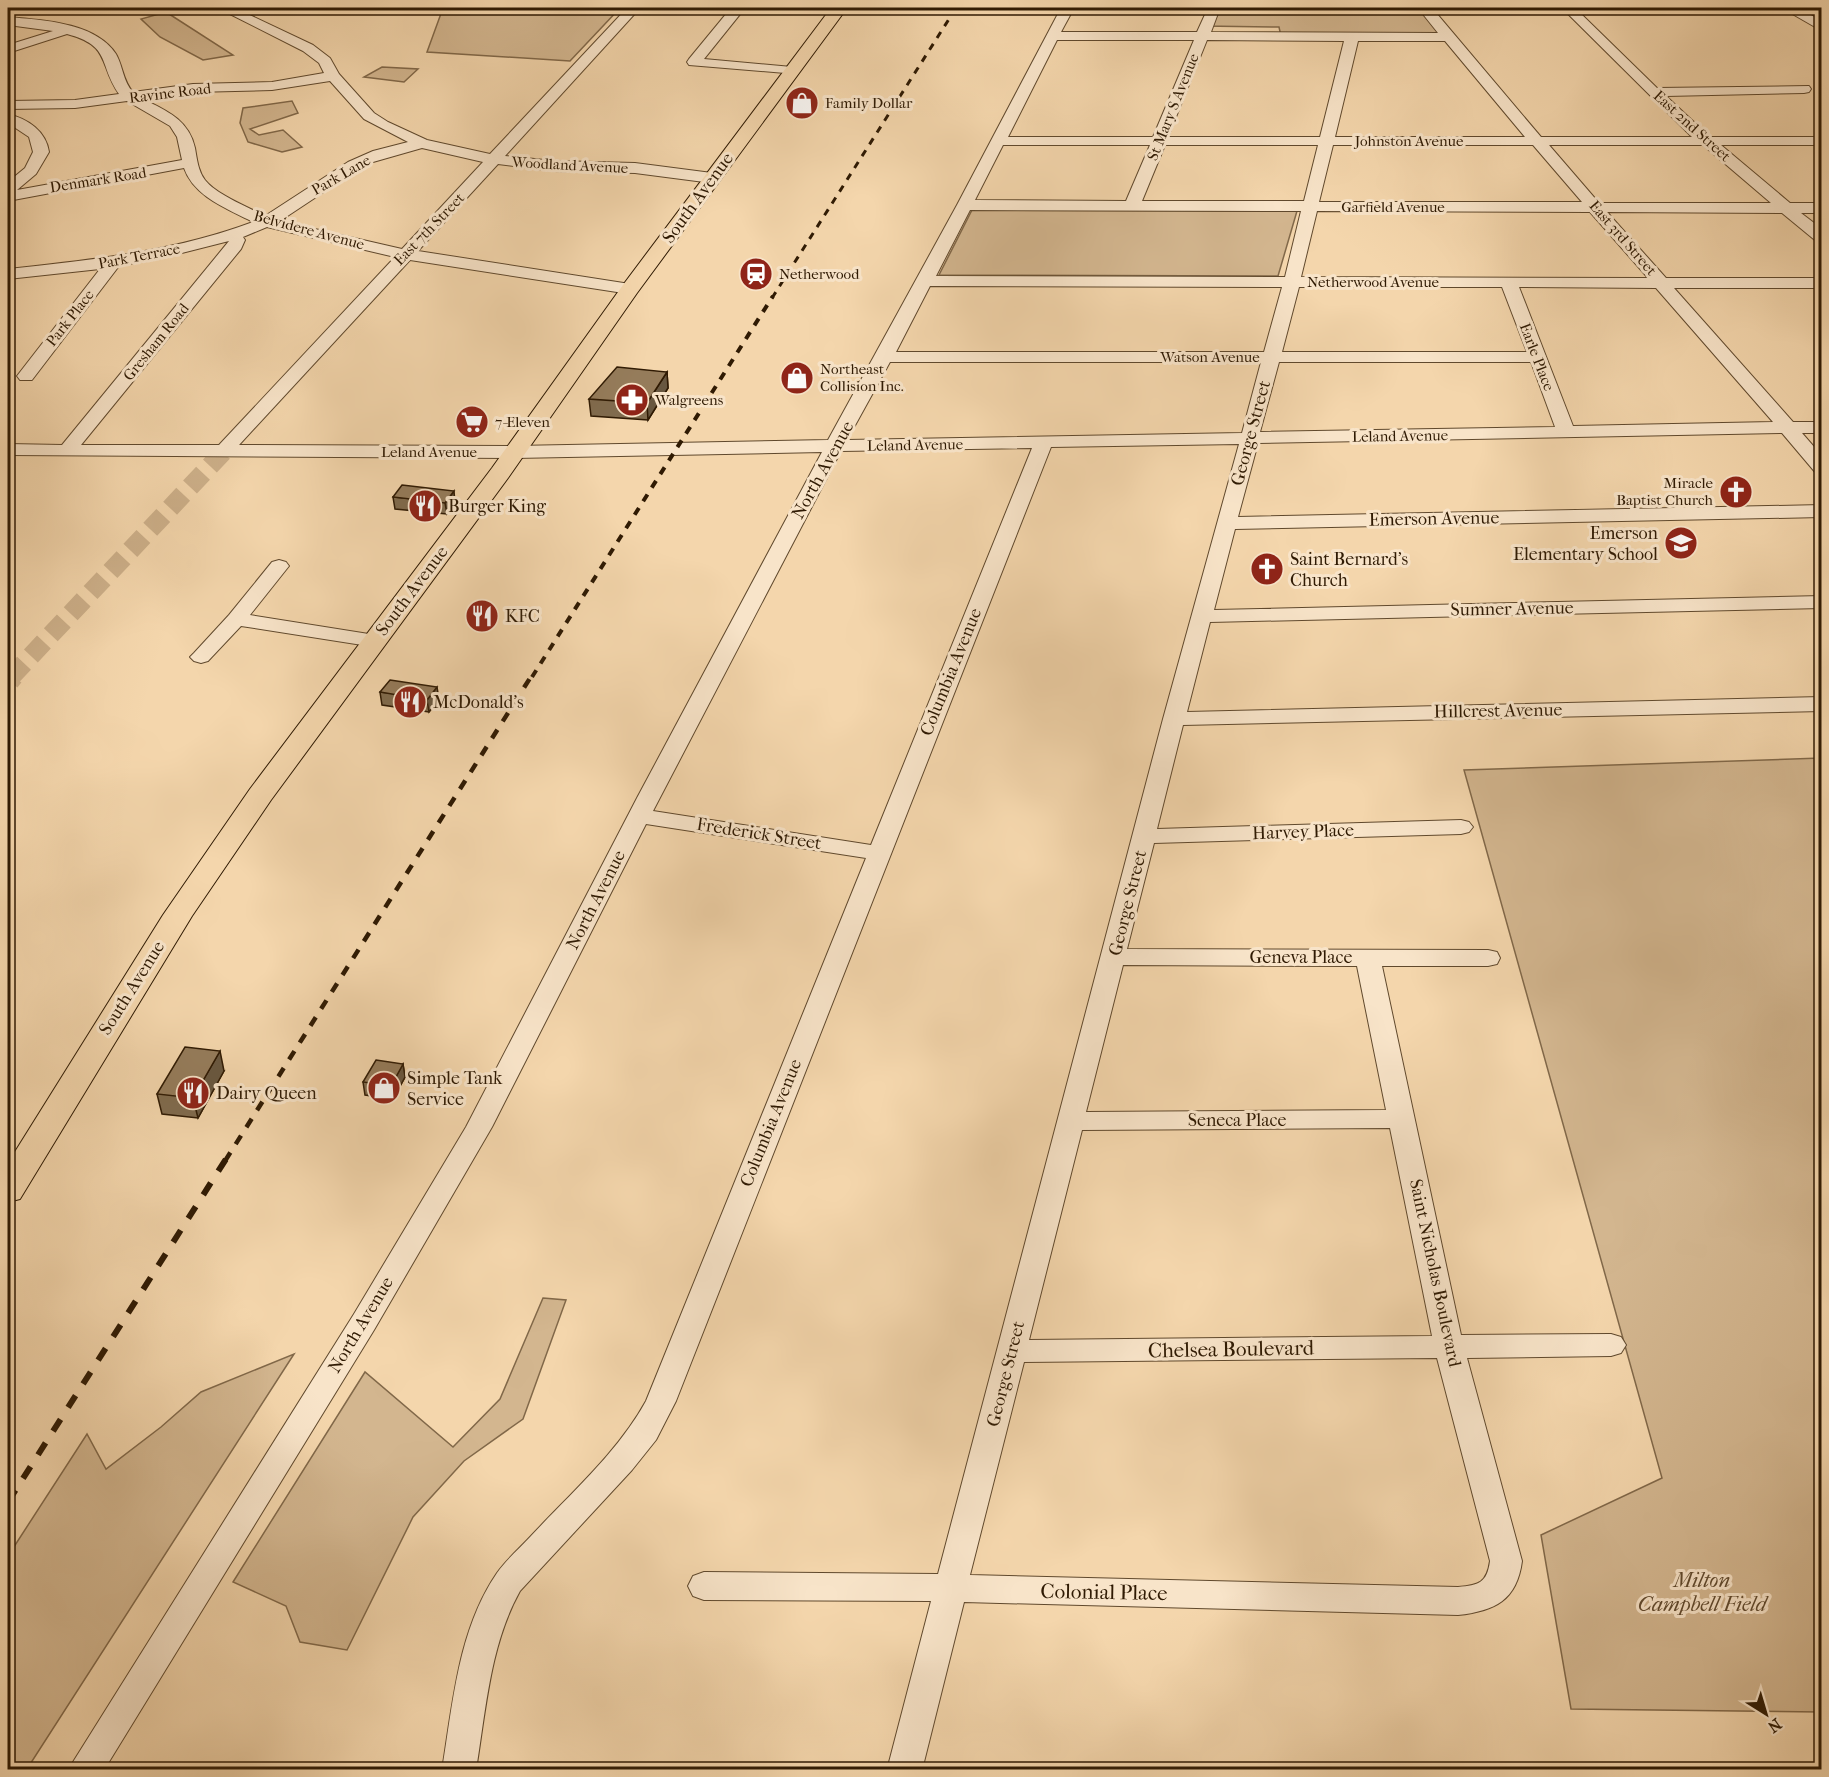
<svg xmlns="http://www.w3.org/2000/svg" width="1829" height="1777" viewBox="0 0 1829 1777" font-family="'IM FELL French Canon',serif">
	<rect width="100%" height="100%" fill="#f4d6ac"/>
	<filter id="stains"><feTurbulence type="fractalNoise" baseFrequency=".00333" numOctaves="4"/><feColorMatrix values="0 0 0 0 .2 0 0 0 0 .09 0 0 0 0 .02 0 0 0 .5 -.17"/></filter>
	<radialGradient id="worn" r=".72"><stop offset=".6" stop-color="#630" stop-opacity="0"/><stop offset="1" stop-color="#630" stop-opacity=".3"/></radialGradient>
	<path fill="#d3b68f" stroke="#816849" stroke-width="1.5" d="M443,8h177l-50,53 -143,-9z
		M1210,8h212l25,29 -166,-1 -2,-9 -76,-1z
		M166,12l67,43 -30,5 -43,-23 -19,-18z
		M382,67l36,2 -14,13 -40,-5z
		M292,101l6,12 -48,16 9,6 24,-5 19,17 -20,5 -34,-10 -8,-19 3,-15z
		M972,210l325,1 -19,65 -339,-1z
		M1821,758v954l-250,-3 -30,-174 121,-57 -198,-708z
		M543,1298l23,2 -43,119 -59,42 -51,56 -66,133 -47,-8 -14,-36 -53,-24 132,-210 88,75 47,-48z
		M294,1354l-267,415h-19v-213l79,-122 19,35 55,-42 40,-35z"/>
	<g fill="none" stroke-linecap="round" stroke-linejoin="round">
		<path stroke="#cdb08a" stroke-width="19" stroke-dasharray="19 10" stroke-linecap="butt" d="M11,677l213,-226"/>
		<path stroke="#cdb08a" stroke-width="24" stroke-dasharray="24 12" stroke-linecap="butt" d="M8,680l4,-5"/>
		<defs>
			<path id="minor" d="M218,8h17l78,37 17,13 9,16 35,39 14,9 39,18 63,14 137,-146h13l-135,148 49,5 81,2 77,10 8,5 -8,5 -77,-10 -81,-2 -56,-7 -80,87 212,33 8,5 -2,4 -6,1 -220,-34 -171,185 276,1 313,-6 129,-235 104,-197h13l-13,24h136l11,-24h12l-9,24 227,1 -20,-25h14l109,129h151l-130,-129h13l82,80 152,-2 2,3 -2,3 -5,1 -138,3 44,41h112v8h-101l69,58h32v10h-21l21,16v14l-6,-2 -34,-28 -175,-1 59,66h156v10h-148l119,134h29v11h-20l20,23v18l-7,-2 -33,-39 -524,10 -20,74 584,-12v12l-587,12 -21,81 608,-14v12l-612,14 -23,90 635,-15v14l-639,14 -26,104 304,-9 8,2 4,5 -4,5 -8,2 -307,9 -27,106 361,1 9,2 3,6 -3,6 -9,2h-106l79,369 150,-1 10,3 5,8 -5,8 -10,3 -144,2 55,203c-5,39 -27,50 -64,54l-494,-13 -42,168h-35l44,-169 -227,-1 -11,-4 -5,-10 5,-10 11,-4 234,2 225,-855 76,-275 -188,3 -375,954 -20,39 -24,30 -112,121c-30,54 -34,118 -44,179h-34c11,-67 16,-140 55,-197 9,-13 23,-25 34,-37 40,-43 87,-84 115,-135l220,-543 -220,-34 -154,303 -118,203 -270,440h-36l286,-456 112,-187 171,-329 185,-346 -307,6 -507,-3v-11l54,1 167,-204 -59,15 -51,10 -87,114h-12l-3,-4 83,-107 -92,10v-10c83,-9 165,-17 245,-47 -25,-13 -59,-25 -69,-54l-176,33v-19l17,-14 8,-16 -4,-15 -21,-14v-9c20,5 38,17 41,38l-13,22 -19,16 165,-30 -5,-23 -7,-11 -43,-25 -52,7 -67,1v-8l67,-1 44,-6c-21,-30 -7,-48 -52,-60l-59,19v-8l45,-14 -45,-6v-8c34,3 87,5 108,37 7,12 7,28 17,38l60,-8 79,-2 52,-9 -5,-10 -16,-12zM1057,40h137l-41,97h-145zM1207,40l137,1 -24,96h-152zM1358,41h87l80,96h-190zM330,81l34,38 44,23 -35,9 -25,11 -83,54c-17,-9 -48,-21 -60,-36 -7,-9 -8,-21 -10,-32 -6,-28 -28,-37 -52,-49l50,-7 79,-2zM1003,145h147l-24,56 -151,-1zM1165,145h153l-14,56h-162zM1333,145h200l49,57h-263zM1549,145h154l68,58h-172zM422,148l61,14 -81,87 -122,-28 86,-57zM970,210l331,1 -16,66 -349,-1zM1317,211l273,1 58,66 -347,-1zM267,227l128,30 -176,188h-138l160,-196 4,-9 -2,-3zM930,286l352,1 -18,65h-368zM1299,287h203l25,65h-245zM1519,287l137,1 117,134 -200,4zM890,362h371l-19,71 -395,7zM1279,362h252l24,65 -295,5zM1032,448l-161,397 -218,-34 188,-360zM1123,965l234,1 29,144 -300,2zM1390,1128l42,208 -403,4 53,-210zM1437,1358l53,203c-3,22 -11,24 -32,26l-488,-12 54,-213z
				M731,8h14l-41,51 88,8 7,4 -2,3 -108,-9 -2,-3 2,-3z
				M1782,8h16l24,13v10z
				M279,560l7,2 3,4 -39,49 125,20 7,2 3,4 -3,4 -7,2 -134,-21 -33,35 -7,2 -7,-2 -4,-4 4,-4 35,-38 43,-53z"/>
			<path id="major" d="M831,8h16l-210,285 -129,185 -237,322 -79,116 -172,283 -12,3v-39l155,-248 87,-126 242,-321 131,-183z"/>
		</defs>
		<use href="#minor" stroke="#60492d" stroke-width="2"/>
		<use href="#major" stroke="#2f1a03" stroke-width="2"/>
		<use href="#minor" fill="#f8e4c9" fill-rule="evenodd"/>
		<use href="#major" fill="#f4d6ac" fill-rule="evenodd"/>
		<path stroke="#2f1a03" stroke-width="3" stroke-dasharray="7 7" stroke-linecap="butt" d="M772,298l184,-290"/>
		<path stroke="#2f1a03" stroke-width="4" stroke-dasharray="8 8" stroke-linecap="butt" d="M532,677l241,-381"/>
		<path stroke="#2f1a03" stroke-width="4.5" stroke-dasharray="10 10" stroke-linecap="butt" d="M225,1161l307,-486"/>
		<path stroke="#2f1a03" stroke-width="6" stroke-dasharray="14 14" stroke-linecap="butt" d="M8,1502l218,-343"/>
	</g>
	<path fill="#806b4e" stroke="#2f1a03" stroke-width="1.5" d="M667,372l1,16 -20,32 -57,-4 -2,-17z
		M393,497l62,6 -8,11 -52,-5z
		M380,692l59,7 -10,13 -47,-7z
		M403,1064l2,13 -12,22 -28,-4 -2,-13z
		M224,1071l-26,47 -36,-4 -5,-20z"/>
	<path fill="#685740" stroke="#2f1a03" stroke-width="1.5" d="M667,372l1,16 -20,32 -1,-17z
		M454,491l1,12 -8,11 -2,-11z
		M437,687l2,12 -10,13 -2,-12z
		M220,1051l4,20 -26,47 -5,-20z
		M403,1064l2,13 -12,22 -2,-13z"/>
	<path fill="#957c5b" stroke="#2f1a03" stroke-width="1.5" d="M617,367l50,5 -20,31 -58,-4z
		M402,485l52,6 -9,12 -52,-6z
		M390,680l47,7 -10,13 -47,-8z
		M185,1047l35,4 -27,47 -36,-4z
		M376,1060l27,4 -12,22 -28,-4z"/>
	<defs>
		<symbol id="shop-disc" viewBox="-11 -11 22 22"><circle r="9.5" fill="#8f2418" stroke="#f8e4c9"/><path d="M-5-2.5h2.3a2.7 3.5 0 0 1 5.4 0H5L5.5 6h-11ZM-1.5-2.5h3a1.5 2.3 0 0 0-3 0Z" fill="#fff"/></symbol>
		<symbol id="station-disc" viewBox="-11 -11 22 22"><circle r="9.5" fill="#8f2418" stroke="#f8e4c9"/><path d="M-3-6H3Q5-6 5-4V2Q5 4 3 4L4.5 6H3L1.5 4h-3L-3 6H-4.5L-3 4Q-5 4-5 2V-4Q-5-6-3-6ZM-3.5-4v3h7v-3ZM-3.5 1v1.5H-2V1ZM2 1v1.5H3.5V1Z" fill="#fff"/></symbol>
		<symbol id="pharmacy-disc" viewBox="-11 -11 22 22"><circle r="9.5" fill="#8f2418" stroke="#f8e4c9"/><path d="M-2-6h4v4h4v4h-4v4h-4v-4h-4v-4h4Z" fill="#fff"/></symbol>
		<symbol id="supermarket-disc" viewBox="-11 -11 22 22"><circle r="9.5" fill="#8f2418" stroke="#f8e4c9"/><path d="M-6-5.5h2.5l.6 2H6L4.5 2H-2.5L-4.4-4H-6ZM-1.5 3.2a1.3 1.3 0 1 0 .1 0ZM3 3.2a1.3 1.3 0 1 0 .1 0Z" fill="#fff"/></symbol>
		<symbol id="church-disc" viewBox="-11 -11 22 22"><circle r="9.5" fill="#8f2418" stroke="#f8e4c9"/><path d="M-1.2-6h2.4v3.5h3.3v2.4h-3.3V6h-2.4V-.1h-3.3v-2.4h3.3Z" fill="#fff"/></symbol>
		<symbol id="restaurant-disc" viewBox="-11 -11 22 22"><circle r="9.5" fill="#8f2418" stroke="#f8e4c9"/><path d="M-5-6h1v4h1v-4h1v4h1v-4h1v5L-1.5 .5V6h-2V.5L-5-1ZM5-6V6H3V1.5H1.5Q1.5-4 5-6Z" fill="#fff"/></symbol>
		<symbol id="school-disc" viewBox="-11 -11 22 22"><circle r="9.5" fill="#8f2418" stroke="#f8e4c9"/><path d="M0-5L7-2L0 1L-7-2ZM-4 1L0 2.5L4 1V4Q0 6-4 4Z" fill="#fff"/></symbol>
	</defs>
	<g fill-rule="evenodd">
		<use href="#shop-disc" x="783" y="84" width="38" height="38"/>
		<use href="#station-disc" x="737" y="255" width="38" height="38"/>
		<use href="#shop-disc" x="778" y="359" width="38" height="38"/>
		<use href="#pharmacy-disc" x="613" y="381" width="38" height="38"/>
		<use href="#supermarket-disc" x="453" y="403" width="38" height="38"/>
		<use href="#church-disc" x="1717" y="473" width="38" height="38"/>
		<use href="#restaurant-disc" x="406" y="487" width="38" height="38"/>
		<use href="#school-disc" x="1662" y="524" width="38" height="38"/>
		<use href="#church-disc" x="1248" y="550" width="38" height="38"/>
		<use href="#restaurant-disc" x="463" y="597" width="38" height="38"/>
		<use href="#restaurant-disc" x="391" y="683" width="38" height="38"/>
		<use href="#shop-disc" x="365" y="1069" width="38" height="38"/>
		<use href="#restaurant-disc" x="174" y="1074" width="38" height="38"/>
	</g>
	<g text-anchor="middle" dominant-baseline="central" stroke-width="6" stroke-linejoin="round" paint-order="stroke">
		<g font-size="15" fill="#2f1a03" stroke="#f8e4c9">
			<text transform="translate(170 93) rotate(-7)">Ravine Road</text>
			<text transform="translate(1173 107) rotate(-68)">St Mary S Avenue</text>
			<text transform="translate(1692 126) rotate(42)">East 2nd Street</text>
			<text x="1409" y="141">Johnston Avenue</text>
			<text transform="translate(570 165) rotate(3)">Woodland Avenue</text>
			<text transform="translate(341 175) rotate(-30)">Park Lane</text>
			<text transform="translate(98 180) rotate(-9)">Denmark Road</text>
			<text x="1393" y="207">Garfield Avenue</text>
			<text transform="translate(429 229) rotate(-46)">East 7th Street</text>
			<text transform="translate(309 230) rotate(15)">Belvidere Avenue</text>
			<text transform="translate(1623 238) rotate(49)">East 3rd Street</text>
			<text transform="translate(139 256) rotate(-11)">Park Terrace</text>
			<text x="1373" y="282">Netherwood Avenue</text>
			<text transform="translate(70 318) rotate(-52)">Park Place</text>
			<text transform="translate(156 342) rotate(-51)">Gresham Road</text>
			<text x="1210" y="357">Watson Avenue</text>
			<text transform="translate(1537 357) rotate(69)">Earle Place</text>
			<text transform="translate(1400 436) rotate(-1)">Leland Avenue</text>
			<text transform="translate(915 445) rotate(-1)">Leland Avenue</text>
			<text x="429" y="452">Leland Avenue</text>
		</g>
		<g font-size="15" fill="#2f1a03" stroke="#f8e4c9" text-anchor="start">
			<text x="825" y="103">Family Dollar</text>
			<text x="779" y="274">Netherwood</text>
			<text x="820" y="369">Northeast<tspan x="820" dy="17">Collision Inc.</tspan></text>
			<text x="655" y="400">Walgreens</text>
			<text x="495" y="422">7-Eleven</text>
			<text x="1713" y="483" text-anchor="end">Miracle<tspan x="1713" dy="17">Baptist Church</tspan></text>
		</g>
		<g font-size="18" fill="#2f1a03" stroke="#f8e4c9">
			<text transform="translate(698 198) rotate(-54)">South Avenue</text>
			<text transform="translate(1251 433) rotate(-75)">George Street</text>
			<text transform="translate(823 470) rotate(-61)">North Avenue</text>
			<text transform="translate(1434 519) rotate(-1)">Emerson Avenue</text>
			<text transform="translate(412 591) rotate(-53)">South Avenue</text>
			<text transform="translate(1512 609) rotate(-1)">Sumner Avenue</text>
			<text transform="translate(951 672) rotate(-68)">Columbia Avenue</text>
			<text transform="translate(1498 711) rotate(-1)">Hillcrest Avenue</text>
			<text transform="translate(1303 832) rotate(-2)">Harvey Place</text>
			<text transform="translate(759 834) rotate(9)">Frederick Street</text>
			<text transform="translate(596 900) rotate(-63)">North Avenue</text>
			<text transform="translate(1128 903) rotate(-76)">George Street</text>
			<text x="1301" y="957">Geneva Place</text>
			<text transform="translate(132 988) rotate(-58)">South Avenue</text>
			<text x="1237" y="1120">Seneca Place</text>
			<text transform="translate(771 1123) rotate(-68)">Columbia Avenue</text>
			<text transform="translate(1435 1273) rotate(78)">Saint Nicholas Boulevard</text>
			<text transform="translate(361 1325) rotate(-59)">North Avenue</text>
			<text transform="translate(1006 1374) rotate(-76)">George Street</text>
		</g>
		<g font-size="18" fill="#2f1a03" stroke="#f8e4c9" text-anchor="start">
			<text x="448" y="506">Burger King</text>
			<text x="1658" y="533" text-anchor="end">Emerson<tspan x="1658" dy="21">Elementary School</tspan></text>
			<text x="1290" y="559">Saint Bernard's<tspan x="1290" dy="21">Church</tspan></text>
			<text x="505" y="616">KFC</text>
			<text x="433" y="702">McDonald's</text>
			<text x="407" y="1078">Simple Tank<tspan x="407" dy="21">Service</tspan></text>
			<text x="216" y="1093">Dairy Queen</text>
		</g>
		<g font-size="21" fill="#2f1a03" stroke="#f8e4c9">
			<text transform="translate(1231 1349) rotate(-1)">Chelsea Boulevard</text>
			<text transform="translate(1104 1592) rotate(1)">Colonial Place</text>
		</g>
		<g font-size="21" font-style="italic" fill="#60492d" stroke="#f8e4c9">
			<text x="1702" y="1580">Milton<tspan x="1702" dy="24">Campbell Field</tspan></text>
		</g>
	</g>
	<rect width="1829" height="1777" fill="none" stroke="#f4d6ac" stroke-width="30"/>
	<rect x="9" y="9" width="1811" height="1759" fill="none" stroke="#2f1a03" stroke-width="3"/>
	<rect x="15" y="15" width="1799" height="1747" fill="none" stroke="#2f1a03" stroke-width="1.5"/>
	<g transform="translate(1766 1714) rotate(143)" stroke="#f8e4c9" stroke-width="4.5" paint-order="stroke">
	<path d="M0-4.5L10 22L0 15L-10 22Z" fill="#2f1a03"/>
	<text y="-9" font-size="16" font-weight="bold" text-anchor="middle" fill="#2f1a03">N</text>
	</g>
	<rect width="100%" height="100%" filter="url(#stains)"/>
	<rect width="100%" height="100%" fill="url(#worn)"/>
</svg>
